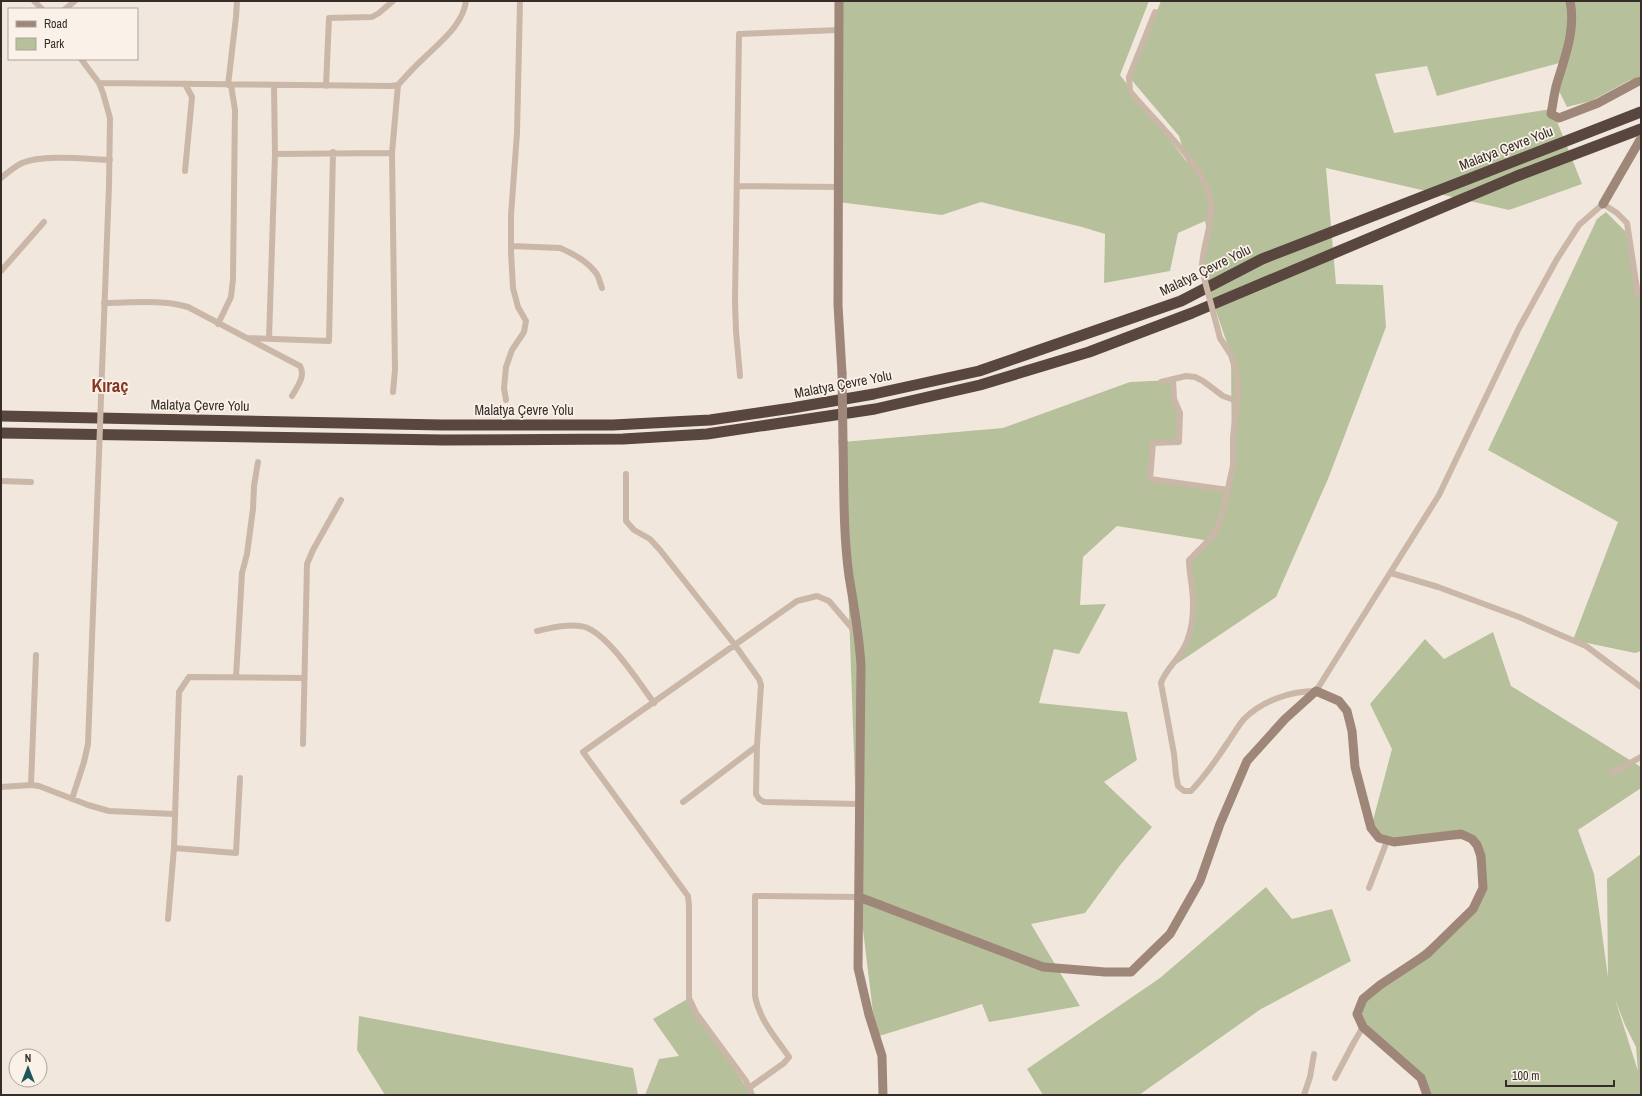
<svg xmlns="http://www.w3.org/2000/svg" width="1642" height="1096" viewBox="0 0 1642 1096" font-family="'Archivo Narrow',sans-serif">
	<rect width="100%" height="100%" fill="#f2e7dc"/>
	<path fill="#b6c19c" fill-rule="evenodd" d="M839,1h310l-29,74 67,87 -8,-26 -50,-59 32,-76h480v77l-11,2 -39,21 -24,6 -11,-22 7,-23 -126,34 -10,-30 -52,8 19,59 158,-24 30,75 -73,26 -183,-42 10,116 47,1 3,42 -58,152 -52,118 -107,72 12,-14 10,-32 -2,-63 12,-12 3,-8 -87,-14 -34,31 -3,48 26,-1 -27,50 -25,-5 -15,54 88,9 10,48 -33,22 48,45 -31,37 -36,49 -54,11 49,82 -91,16 -7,-18 -106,33 -17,-140 -16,-455 160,-14 127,-46 43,-2 6,49v13l-26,1 -3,36 75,10 7,-17 -1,-117 -29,-85 6,-36 -3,-13 -27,12 -8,38 -66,12 1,-49 -23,-7 -101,-25 -39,13 -104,-13z
		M1606,212l23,23 12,65v351l-6,2 -62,-13 45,-118 -130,-72 109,-231z
		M1493,632l18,54 130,81v21l-63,42 16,44 14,103 -1,-98 34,-25v241h-217l-3,-17 -58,-51 -3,-21 20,-21 82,-66 21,-31 -11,-49 -85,2 -16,-13 21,-79 -22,-45 55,-65 19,20zM1615,999l10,26 11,22 2,24z
		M1266,887l26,32 40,-10 19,52 -90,48 -122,86h-96l-16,-26 133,-91z
		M689,998l62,97h-106l14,-36 20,-3 -26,-37z
		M359,1016l274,52 5,27h-253l-28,-45z"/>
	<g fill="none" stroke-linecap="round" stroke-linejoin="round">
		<path stroke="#cab7a8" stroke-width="6" d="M34,1l8,8
			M65,9l10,-8
			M1155,12l-26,65 1,14c21,27 79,78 81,113 2,23 -10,44 -9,66
			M81,59l18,24 4,10 7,25 -1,68 -8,211
			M99,83l292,3 7,-1c8,-9 17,-19 26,-27 16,-16 39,-33 42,-57
			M185,84l7,13 -7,74
			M228,85l8,-68 1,-16
			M326,86l3,-68 43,-1 7,-4 14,-12
			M275,154l117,-1
			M1,178c6,-5 13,-11 21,-15 21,-9 64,-4 88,-3
			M737,186l101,1
			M511,246l49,2c12,5 28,14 36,25 3,4 4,10 6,15
			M1,271l43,-49
			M104,303c27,0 57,-4 84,4l112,59c6,10 -3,21 -8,30
			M218,324l13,-27 2,-18 2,-169 -4,-25
			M247,338l82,3 4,-189
			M1220,338l11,17 6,20 1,20 -5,42v28l-10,47 -8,20 -7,9 -19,19c0,10 2,19 3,28 2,17 1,38 -5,53 -6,17 -21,27 -26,42l13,71 2,21 2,11 6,5h7c14,-15 26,-32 37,-49 5,-7 10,-16 16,-23 18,-18 46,-28 72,-28l123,-196 80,-167 38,-69 22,-34 24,-21 14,9 10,10 11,72
			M269,339l6,-185 -1,-69
			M740,376l-4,-45 -1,-30 4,-267 100,-4
			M1173,380l1,19 6,14 -1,29 -26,1 -3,36 78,11
			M1161,382l25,-6 9,1 8,4 20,15 14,5
			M393,392l2,-22 -3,-217 6,-68
			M506,400l-2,-12 2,-21 6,-17 12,-18 2,-11 -8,-14 -5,-19 -2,-36v-37l6,-82 3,-132
			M626,474v47l8,9 16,9 10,11 75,95 24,34 2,6 -4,61 -1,48 3,5 5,3 95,2
			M1,481l30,1
			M1391,573l47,14 81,30 67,29 55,41
			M537,631c14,-3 29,-7 43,-5 25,2 59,57 74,77
			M236,677l6,-104 5,-19 6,-45 1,-23 4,-24
			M303,744l4,-180 6,-14 28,-50
			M1612,773l29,-16
			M31,785l5,-130
			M1,787l30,-2 8,1 49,19 21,6 65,3
			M72,799l12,-37 4,-18 11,-289
			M683,802l74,-56
			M174,848l62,5 4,-75
			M1369,888l18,-47
			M168,919l6,-71 5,-156 10,-15 115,1
			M1335,1078l19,-36 9,-15
			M749,1088l35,-25 5,-6c-13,-19 -30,-38 -34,-61v-100l104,1
			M752,1095l-6,-14 -50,-68 -7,-15v-92l-1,-10 -105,-144 214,-151 20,-5 12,5 28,33
			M1304,1095l6,-18 4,-23"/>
		<path stroke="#9e8679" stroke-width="9" d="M839,1l-1,304 4,68
			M1570,1c6,28 -5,56 -13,82 -3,10 -4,21 -6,31l8,4 39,-15 39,-21 4,-1
			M1603,204l37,-64
			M843,442c1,44 0,90 6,134 5,30 10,58 12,89l-3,303 11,47 13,41 1,39
			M859,897l184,70 62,5h26l39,-38 30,-53 20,-57 27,-63 38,-42 31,-28 23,10 8,10 5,20 3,36 16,61 8,10 15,4 67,-8 11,5 5,6 4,11 2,32 -10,21 -46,45 -47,31 -17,14 -6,15 6,13 58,51 6,17"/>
		<path stroke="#58463f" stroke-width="11" d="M1,416l441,9h171l97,-5 82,-12 82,-14 105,-23 202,-70 81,-42 379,-147
			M1,433l443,7 179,-1 84,-5 168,-25 105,-24 109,-33 103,-39 325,-137 124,-47"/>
		<path stroke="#cab7a8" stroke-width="6" d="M1202,270l18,68
			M99,455l2,-58"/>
		<path stroke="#9e8679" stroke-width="9" d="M842,373l1,69"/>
	</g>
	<g text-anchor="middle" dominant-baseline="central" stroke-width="3.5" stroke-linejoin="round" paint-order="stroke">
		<g font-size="14" fill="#372d28" stroke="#faf1e9">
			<text transform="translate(1506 148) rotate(-21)">Malatya Çevre Yolu</text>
			<text transform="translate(1205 270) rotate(-26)">Malatya Çevre Yolu</text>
			<text transform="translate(843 384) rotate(-11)">Malatya Çevre Yolu</text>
			<text transform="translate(200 405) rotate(1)">Malatya Çevre Yolu</text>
			<text x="524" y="410">Malatya Çevre Yolu</text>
		</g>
		<g font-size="18" font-weight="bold" fill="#863621" stroke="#faf1e9">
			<text x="110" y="385">Kıraç</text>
		</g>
	</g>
	<rect width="1642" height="1096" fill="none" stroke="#372d28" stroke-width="4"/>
	<rect x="8" y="8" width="130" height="52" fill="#faf1e9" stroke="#aca39c"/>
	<rect x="16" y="21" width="20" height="6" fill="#9e8679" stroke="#aca39c"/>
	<text x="44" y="28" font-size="12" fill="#372d28">Road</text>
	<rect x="16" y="38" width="20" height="12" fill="#b6c19c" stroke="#aca39c"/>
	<text x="44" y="48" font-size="12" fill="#372d28">Park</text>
	<g transform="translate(28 1068)"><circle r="19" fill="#faf1e9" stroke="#aca39c"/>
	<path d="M0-3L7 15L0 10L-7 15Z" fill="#1d5759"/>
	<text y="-6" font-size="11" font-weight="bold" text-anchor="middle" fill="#372d28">N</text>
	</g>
	<path d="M1506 1080v6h108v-6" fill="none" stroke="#372d28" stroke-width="2"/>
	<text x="1512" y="1080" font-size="12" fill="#372d28" stroke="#faf1e9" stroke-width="3" paint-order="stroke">100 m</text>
</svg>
